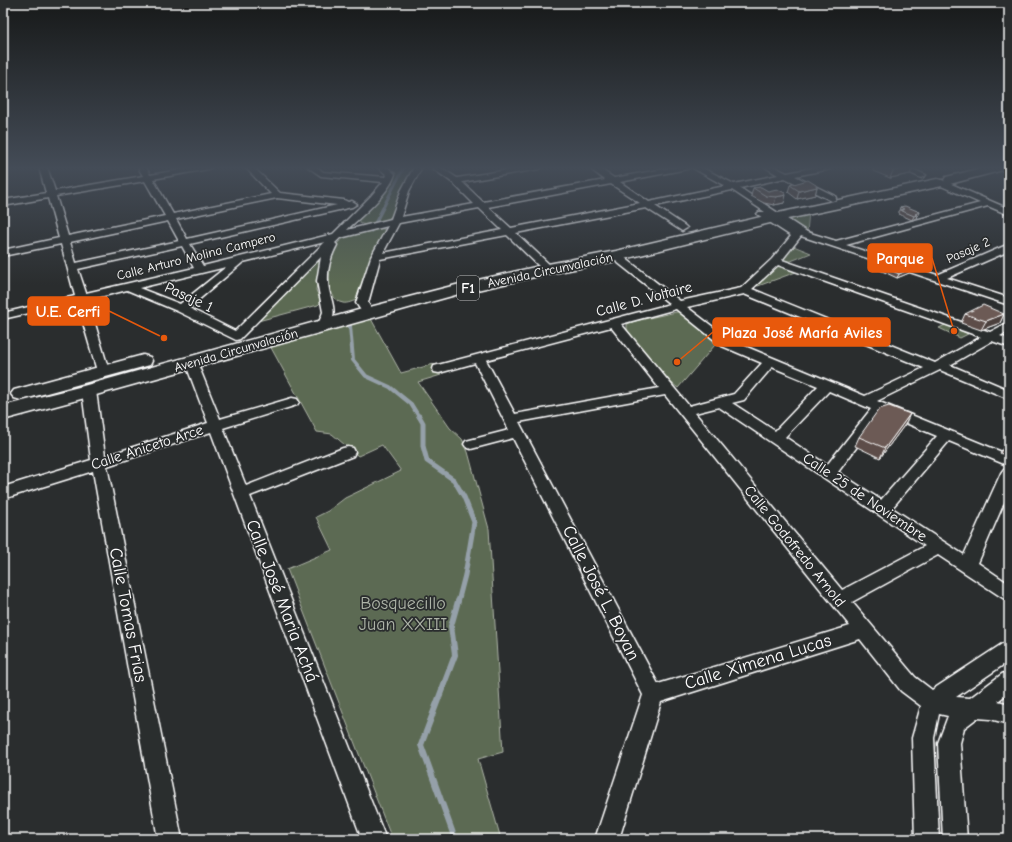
<svg xmlns="http://www.w3.org/2000/svg" width="1012" height="842" viewBox="0 0 1012 842" font-family="'Comic Neue',sans-serif">
	<rect width="100%" height="100%" fill="#2a2d2e"/>
	<filter id="ink" filterUnits="userSpaceOnUse"><feTurbulence type="fractalNoise" baseFrequency=".025" numOctaves="2"/><feDisplacementMap in="SourceGraphic" scale="8" xChannelSelector="R" yChannelSelector="G"/><feConvolveMatrix kernelMatrix="1 2 1 2 8 2 1 2 1" color-interpolation-filters="sRGB"/></filter>
	<g filter="url(#ink)">
		<path fill="#5c6a52" stroke="#aeb4a8" d="M389,167l23,1 -19,46c-7,9 -25,15 -35,8v-3c14,-14 30,-27 37,-45z
			M809,212l-2,20 -18,-13v-2z
			M377,228l7,1 1,2 -16,32 -11,36c-4,2 -11,5 -15,4 -20,-3 -16,-48 -6,-59 9,-11 28,-13 40,-16z
			M791,245l20,8 -25,10 -8,-3z
			M321,257l-5,33 5,12 -3,3 -60,16z
			M774,262l22,10 -38,14 -2,-1z
			M681,311l32,28 2,6 -37,43 -10,-8 -41,-49v-7l8,-3z
			M370,317l31,56 33,-9 7,11 -23,7 32,46 12,11 6,13 21,77 14,223 -25,7 23,80h-109l-105,-270 45,-19 -16,-33 12,-6 17,-13 56,-27 -19,-26 -24,11 -26,-22 -15,-2 -48,-88z
			M947,324l21,10 -8,4 -21,-10z"/>
		<g fill="none" stroke-linecap="round" stroke-linejoin="round">
			<path stroke="#95a0a9" stroke-width="3" d="M371,231l33,-64"/>
			<path stroke="#95a0a9" stroke-width="4" d="M350,326l3,34 13,16 24,11 21,17 8,13"/>
			<path stroke="#95a0a9" stroke-width="5" d="M419,416l4,7v23l4,15 27,19 10,17 10,25 -9,53 -7,27"/>
			<path stroke="#95a0a9" stroke-width="6" d="M455,839l-34,-94 34,-90 -4,-29 7,-25"/>
			<defs>
				<path id="minor" d="M39,167h8l8,24 88,-15 -5,-9h8l4,8 46,-8h16l-4,2 -55,10 20,35 98,-20 -26,-27h8l27,26 64,7 4,2 4,-1 5,3 -5,3 -162,37 13,22 130,-32 38,-38 12,-14 -62,-6 -13,-9h9l6,5 63,5 1,-2 -9,-8h9l8,7c-6,20 -33,41 -48,56l44,-11 10,-28 13,-24h8l-13,24 -8,26 73,-13 -21,-21 -22,-16h9l17,11 69,-11h17l-4,2 -77,13 21,20 122,-22 -17,-13h9l17,11 61,-11h26l33,17 44,-9 -13,-8h10l12,6 30,-6h14l-1,2 -35,7 40,20 1,2 -1,2 -3,1 -47,-23 -45,10 67,44 29,9 144,-38 -41,-18 -1,-2 4,-3 67,29v6l-21,-9 -142,39 91,30 72,-31v7l-62,27 62,20v7l-208,-69 -19,24 208,72 19,-10v9l-9,5 9,3v8l-17,-6 -42,24 59,25v9l-69,-29 -63,31 132,54v11l-60,-25 -57,67 72,47 37,-82 3,-4 5,-1v23l-31,72 31,21v16l-6,-2 -65,-43 -86,47 63,75 17,13 70,-46 7,-3v20l-53,36 14,1 32,-24 7,-3v21l-11,9 11,3v20l-19,-5 -13,-1 -13,10 -4,15 7,96h-24l-5,-96 10,-27 -9,-2 -5,24 5,101h-24l-3,-101 9,-32 -20,-15 -41,-52 -199,63 -42,137h-24l48,-144 -130,-257 -42,11 -5,-2 -2,-3 2,-3 43,-11 -34,-67 -36,10 -5,-1 -1,-3 1,-3 236,-62 -58,-46 -1,-2 1,-2h8l60,47 61,-13 31,-29 19,-23 -34,-22 2,-2h6l-33,-22 -77,16 30,20 2,2 -5,3 -36,-23 -130,25 36,34 1,2 -5,3 -4,-1 -37,-36 -127,24 -12,44 6,10 -2,2h-8l-8,-12 15,-46 17,-31 -48,12 -5,5 2,2c-6,11 -10,24 -9,37 1,18 12,28 0,46h-8l-2,-3 5,-13 -6,-31 4,-24 -81,82 -4,1 -59,-29 -50,-21 -39,10 21,71 -1,3h-10l-1,-3 -20,-69 -74,17v-6l72,-17 -14,-52 -58,12v-6l56,-12 -11,-40 -45,8v-6l43,-7zM691,167l34,19 -76,16 -29,-20 67,-13zM145,181l20,35 -97,20 -12,-40zM611,184l29,19 -129,25 -23,-21zM277,198l60,7 -150,34 -11,-20zM479,208l23,22 -119,23 16,-30zM168,221l11,20 -103,22 -6,-21zM325,242l-90,89 -46,-23 54,-46zM182,246l12,22 -108,25 -8,-24zM778,265l203,72 -46,26 -183,-74zM226,267l-46,37 -41,-16zM744,294l180,74 -59,28 -135,-56 -43,-33zM676,309l46,37 40,17 -28,31 -45,12 -68,-82zM611,327l48,61 -144,26 -29,-54zM772,367l46,19 -43,45 -43,-28 12,-3zM829,391l42,18 -44,56 -42,-28zM665,395l168,210 17,21 -192,58 -139,-262zM719,407l206,139 -83,44 -147,-177zM882,413l55,23 -56,64 -43,-28z
					M897,167h11l18,8 -4,3 -3,-1z
					M191,358l4,1 2,3 23,57 72,-21 5,1 2,3 -2,3 -74,23 23,58 97,-38 5,-1 5,1 2,4 -2,4 -103,40 136,343h-24l-151,-407 -104,34 75,373h-24l-65,-368 -90,28v-12l88,-27 -9,-69 2,-3h10l2,3 9,65 103,-33 -23,-61 2,-3z"/>
				<path id="highway" d="M986,167h19l-2,3 -53,14 -4,-1 -2,-3 2,-3z
					M937,179l5,1 1,3 -1,3 -164,35 -162,40 -68,13 -89,20 -363,101 -93,25v-14l80,-20 279,-77 94,-24 92,-21 68,-13 162,-38z
					M143,355l7,2 2,4 -2,4 -129,35 -7,-2 -3,-4 3,-4z"/>
			</defs>
			<use href="#minor" stroke="#fff" stroke-width="3"/>
			<use href="#highway" stroke="#fff" stroke-width="3"/>
			<use href="#minor" fill="#2a2d2e" fill-rule="evenodd"/>
			<use href="#highway" fill="#2a2d2e" fill-rule="evenodd"/>
		</g>
		<path fill="#5d4d49" stroke="#fff" d="M874,167h39l-3,7 -20,4 -17,-7z
			M790,185l27,2 -2,8 -18,4 -9,-7z
			M761,187l23,16 -10,2 -10,-2 -13,-7 2,-8z
			M900,207l20,5 -2,4 -2,2 -4,2 -13,-6v-3z
			M882,266l27,7 -12,5 -17,-8z
			M965,314h39l-4,9 -19,7 -20,-7z
			M906,423l-26,35 -25,-12 4,-9z
			M1009,438v19l-9,-4z"/>
		<path fill="#4c3f3c" stroke="#fff" d="M913,167l-3,7 -20,4 3,-7z
			M817,187l-2,8 -18,4 2,-8z
			M786,195l-2,8 -10,2 2,-8z
			M920,212l-2,4 -2,2 -4,2 3,-6z
			M910,269l-1,4 -12,5 2,-4z
			M1004,314l-4,9 -19,7 5,-9z
			M910,414l-4,9 -26,35 5,-10z"/>
		<path fill="#6c5a55" stroke="#fff" d="M883,167h29l-19,4z
			M808,180l8,5 1,2 -18,4 -9,-6z
			M761,187l7,4 9,-2 8,4 1,2 -10,2 -10,-1 -13,-8z
			M905,206l15,6 -5,2 2,1 -3,1 -14,-6 4,-1 -4,-2z
			M888,263l10,4 6,-1 6,3 -11,5 -17,-8z
			M983,305l21,9 -18,7 -21,-7z
			M889,406l21,8 -25,34 -26,-11 20,-28z"/>
	</g>
	<linearGradient id="sky" x2="0" y2="1"><stop stop-color="#171919"/><stop offset="0.59" stop-color="#444c57"/><stop offset="1" stop-color="#444c57" stop-opacity="0"/></linearGradient>
	<rect width="1012" height="285" fill="url(#sky)"/>
	<g text-anchor="middle" dominant-baseline="central" stroke-width="3.5" stroke-linejoin="round" paint-order="stroke">
		<g font-size="13" fill="#fff" stroke="#2a2d2e">
			<text transform="translate(968 250) rotate(-24)">Pasaje 2</text>
			<text transform="translate(196 256) rotate(-14)">Calle Arturo Molina Campero</text>
			<text transform="translate(550 270) rotate(-12)">Avenida Circunvalación</text>
			<text transform="translate(236 350) rotate(-16)">Avenida Circunvalación</text>
		</g>
		<rect fill="#2a2d2e" stroke="#bfc0c0" stroke-width="1" x="457" y="276" width="22" height="24" rx="3"/>
		<g font-size="14" font-weight="bold" fill="#fff">
			<text x="468" y="288">F1</text>
		</g>
		<g font-size="15" fill="#fff" stroke="#2a2d2e">
			<text transform="translate(189 297) rotate(25)">Pasaje 1</text>
			<text transform="translate(644 299) rotate(-15)">Calle D. Voltaire</text>
			<text transform="translate(147 447) rotate(-18)">Calle Aniceto Arce</text>
			<text transform="translate(865 497) rotate(34)">Calle 25 de Noviembre</text>
			<text transform="translate(795 546) rotate(51)">Calle Godofredo Arnold</text>
		</g>
		<g font-size="18" fill="#fff" stroke="#2a2d2e">
			<text transform="translate(601 593) rotate(63)">Calle José L. Boyan</text>
			<text transform="translate(282 601) rotate(69)">Calle José Maria Achá</text>
			<text transform="translate(128 615) rotate(79)">Calle Tomas Frias</text>
			<text transform="translate(758 662) rotate(-17)">Calle Ximena Lucas</text>
		</g>
		<g font-size="18" fill="#aeb4a8" stroke="#2a2d2e">
			<text x="403" y="603">Bosquecillo<tspan x="403" dy="21">Juan XXIII</tspan></text>
		</g>
	</g>
	<path fill="none" stroke="#e8590c" stroke-width="1.5" d="M954 331L932 258M164 338L109 311M677 362L713 332"/>
	<g fill="#e8590c" stroke="#2a2d2e" stroke-width="1.5">
		<circle cx="954" cy="331" r="4"/>
		<circle cx="164" cy="338" r="4"/>
		<circle cx="677" cy="362" r="4"/>
	</g>
	<g fill="#e8590c" stroke="#e8590c" stroke-width="1.5">
		<rect x="868" y="244" width="64" height="28" rx="4"/>
		<rect x="28" y="297" width="81" height="28" rx="4"/>
		<rect x="713" y="318" width="177" height="28" rx="4"/>
	</g>
	<g font-size="16" text-anchor="middle" font-weight="bold" fill="#fff">
		<text x="900" y="264">Parque</text>
		<text x="68" y="317">U.E. Cerfi</text>
		<text x="802" y="338">Plaza José María Aviles</text>
	</g>
	<rect width="1012" height="842" fill="none" stroke="#2a2d2e" stroke-width="16"/>
	<rect x="8" y="8" width="996" height="826" fill="none" stroke="#fff" stroke-width="1.5" filter="url(#ink)"/>
</svg>
